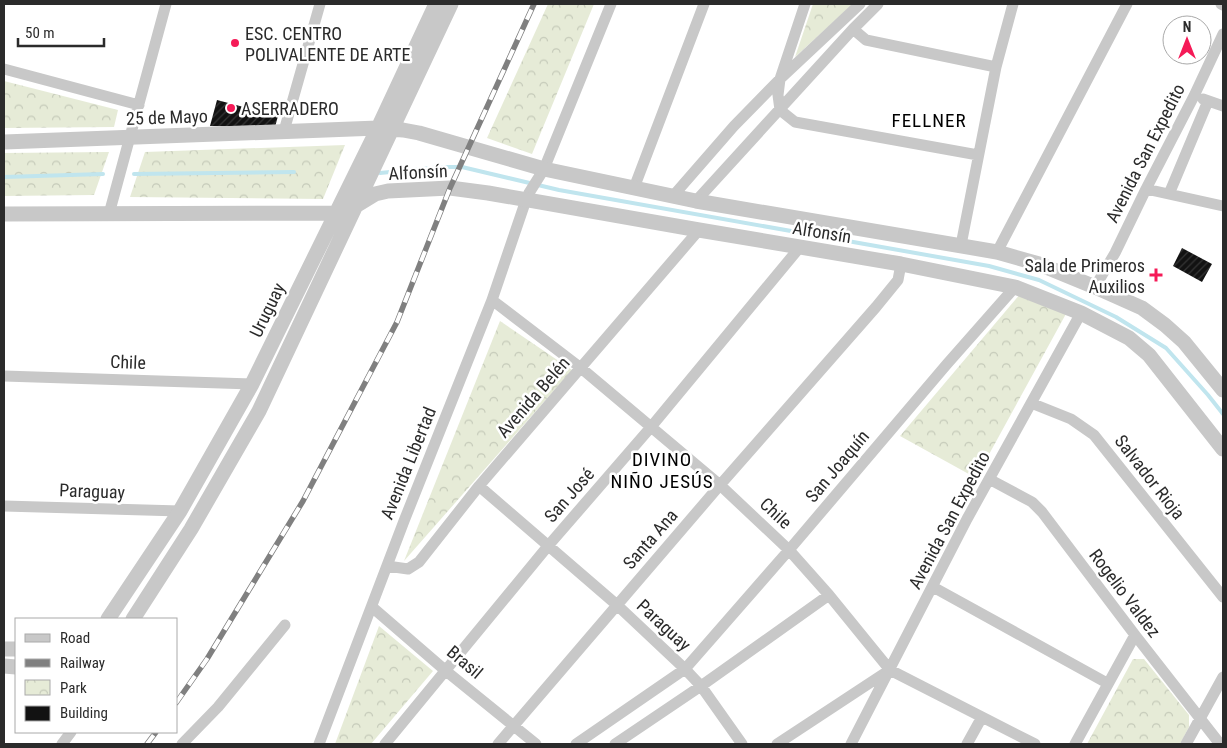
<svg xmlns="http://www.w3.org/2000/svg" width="1227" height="748" viewBox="0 0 1227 748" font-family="'Roboto Condensed',sans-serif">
	<defs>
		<pattern id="park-crowns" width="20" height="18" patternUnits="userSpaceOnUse" patternTransform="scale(1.25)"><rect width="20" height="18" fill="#e6ebd7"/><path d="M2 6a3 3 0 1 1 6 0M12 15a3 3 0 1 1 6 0" fill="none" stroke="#c5cab9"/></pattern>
		<pattern id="building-hatch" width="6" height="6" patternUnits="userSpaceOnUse" patternTransform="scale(1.25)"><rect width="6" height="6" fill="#121212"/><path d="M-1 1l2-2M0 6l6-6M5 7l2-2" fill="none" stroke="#353535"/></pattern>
	</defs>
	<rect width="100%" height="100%" fill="#fff"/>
	<path fill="url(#park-crowns)" d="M548,4h46l-62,150 -45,-16z
		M813,4h40l-58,53z
		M4,81l114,29 -4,17 -110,1z
		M345,145l-22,54 -193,-2 15,-45z
		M109,152l-15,43 -90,1v-43z
		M1021,293l46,19 -91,166 -76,-42z
		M500,321l72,49 -168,191z
		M379,626l54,45 -62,73h-36z
		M1133,659h11l45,56v12l-9,17h-93z"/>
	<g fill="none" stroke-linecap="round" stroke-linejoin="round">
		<path stroke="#c0e5ee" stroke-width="4" d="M380,173l62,-6h20l97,23 430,76 50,14 77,37 50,31 42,47 15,19
			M134,174l160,-2
			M4,177l99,-3"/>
	</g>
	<path fill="url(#building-hatch)" d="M217,100l61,16 -3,11 -65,-1z
		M1182,248l30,16 -10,18 -29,-16z"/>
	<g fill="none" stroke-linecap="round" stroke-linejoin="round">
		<path stroke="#c8c8c8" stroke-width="11" d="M805,4l-25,75 -2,16 2,15 15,12 183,33
			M1221,4l2,1
			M853,29l13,11 130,27
			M4,69l135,36
			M1203,99l20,7
			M284,131l36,-127
			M634,188l70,-184
			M1146,189l77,17
			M1169,194l39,-93
			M673,196l61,-70 46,-47 80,-75
			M696,201l157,-172 25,-25
			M109,214l57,-210
			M961,245l35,-178 17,-63
			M997,252l130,-248
			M1095,287l20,-34 31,-64 48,-93 29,-62
			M492,300l89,68 139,117 69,65 40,45 61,75 145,74
			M4,376l248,8
			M1031,403l40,16 23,16 129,162
			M989,479l43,23 10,10 93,123 85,109
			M479,486l138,119 68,64 16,17 41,58
			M4,506l176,5
			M387,566l21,3 11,-7 60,-76 220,-256
			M933,587l174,96
			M372,607l74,64 90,73
			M62,744l9,-12
			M182,744l36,-37 67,-82
			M319,744l85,-223 88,-221 34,-100 3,-7 15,-24 67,-165
			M385,744l163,-198 103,-119 149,-180
			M498,744l222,-259 156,-178 22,-27 3,-16
			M576,744l109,-75 104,-119 158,-186 68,-77
			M615,744l86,-58 128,-91
			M777,744l111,-73
			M851,744l116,-225 114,-206
			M967,744l15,-27
			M1075,744l60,-109
			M1186,744l37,-67"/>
		<path stroke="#c8c8c8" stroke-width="15" d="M4,142l374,-14 25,2 16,3 125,36 152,32 301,51 42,12 56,23 47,21 23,17 19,17 39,48
			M4,214l331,-1 22,-8 18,-11 13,-3 62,-3 38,5 211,37 202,34 114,23 66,26 48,25 20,17 74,94
			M108,619l72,-108 72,-127 126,-256 58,-124
			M133,619l58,-90 68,-118 192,-407
			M4,649h12
			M4,666l12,1"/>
		<defs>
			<path id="rail" d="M176,703l31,-44 96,-158 94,-179 53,-134 84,-184
				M147,744l9,-12"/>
		</defs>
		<use href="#rail" stroke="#808080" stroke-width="5.5"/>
		<use href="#rail" stroke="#fff" stroke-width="4" stroke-dasharray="11" stroke-linecap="butt"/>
	</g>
	<g fill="#f51a57" stroke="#fff" stroke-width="2">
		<circle cx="235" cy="43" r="5"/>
		<circle cx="231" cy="108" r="5"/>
		<path d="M1153.5 267.5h5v5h5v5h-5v5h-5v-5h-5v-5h5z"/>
	</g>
	<g text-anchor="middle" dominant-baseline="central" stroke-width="5" stroke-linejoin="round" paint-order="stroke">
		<g font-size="18" fill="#2b2b2b" stroke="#fff" text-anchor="start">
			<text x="245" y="33">ESC. CENTRO<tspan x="245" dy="21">POLIVALENTE DE ARTE</tspan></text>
			<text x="241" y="108">ASERRADERO</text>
			<text x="1145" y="265" text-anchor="end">Sala de Primeros<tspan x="1145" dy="21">Auxilios</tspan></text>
		</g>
		<g font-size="18" fill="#2b2b2b" stroke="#fff">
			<text transform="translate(167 117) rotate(-2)">25 de Mayo</text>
			<text transform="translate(1145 153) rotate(-63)">Avenida San Expedito</text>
			<text transform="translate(418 172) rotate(-3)">Alfonsín</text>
			<text transform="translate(822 232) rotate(9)">Alfonsín</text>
			<text transform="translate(267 310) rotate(-64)">Uruguay</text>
			<text transform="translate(128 362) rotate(2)">Chile</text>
			<text transform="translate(533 397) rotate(-49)">Avenida Belén</text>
			<text transform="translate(408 463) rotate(-68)">Avenida Libertad</text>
			<text transform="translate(837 466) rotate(-50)">San Joaquín</text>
			<text transform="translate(1150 477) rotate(52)">Salvador Rioja</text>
			<text transform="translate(92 491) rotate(2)">Paraguay</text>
			<text transform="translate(569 495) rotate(-49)">San José</text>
			<text transform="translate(776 513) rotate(43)">Chile</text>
			<text transform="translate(949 520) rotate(-62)">Avenida San Expedito</text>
			<text transform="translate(650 539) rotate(-49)">Santa Ana</text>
			<text transform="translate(1125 593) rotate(53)">Rogelio Valdez</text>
			<text transform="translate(664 625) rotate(43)">Paraguay</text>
			<text transform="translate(465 662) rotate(40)">Brasil</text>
		</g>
		<g font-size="19" letter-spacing="1" fill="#000" stroke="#fff">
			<text x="929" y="120">FELLNER</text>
			<text x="662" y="459">DIVINO<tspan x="662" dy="22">NIÑO JESÚS</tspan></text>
		</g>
	</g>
	<rect width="1227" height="748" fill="none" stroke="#2b2b2b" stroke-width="10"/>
	<rect x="15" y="618" width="162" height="115" fill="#ffffff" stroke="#aaaaaa"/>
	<rect x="25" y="634" width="25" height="8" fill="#c8c8c8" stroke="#aaaaaa"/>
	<text x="60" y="643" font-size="15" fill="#2b2b2b">Road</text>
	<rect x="25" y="659" width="25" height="8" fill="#808080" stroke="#aaaaaa"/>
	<text x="60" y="668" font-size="15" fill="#2b2b2b">Railway</text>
	<rect x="25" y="680" width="25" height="15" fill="url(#park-crowns)" stroke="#aaaaaa"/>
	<text x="60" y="693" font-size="15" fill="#2b2b2b">Park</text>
	<rect x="25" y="706" width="25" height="15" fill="#121212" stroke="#aaaaaa"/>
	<text x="60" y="718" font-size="15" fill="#2b2b2b">Building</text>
	<g transform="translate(1187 40)"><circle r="24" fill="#ffffff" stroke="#aaaaaa"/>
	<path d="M0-4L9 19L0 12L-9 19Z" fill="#f51a57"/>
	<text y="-8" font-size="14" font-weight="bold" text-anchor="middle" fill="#2b2b2b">N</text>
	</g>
	<path d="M18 38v8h86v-8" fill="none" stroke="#2b2b2b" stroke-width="2.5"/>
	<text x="25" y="38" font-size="15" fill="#2b2b2b" stroke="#ffffff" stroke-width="4" paint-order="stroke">50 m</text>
</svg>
